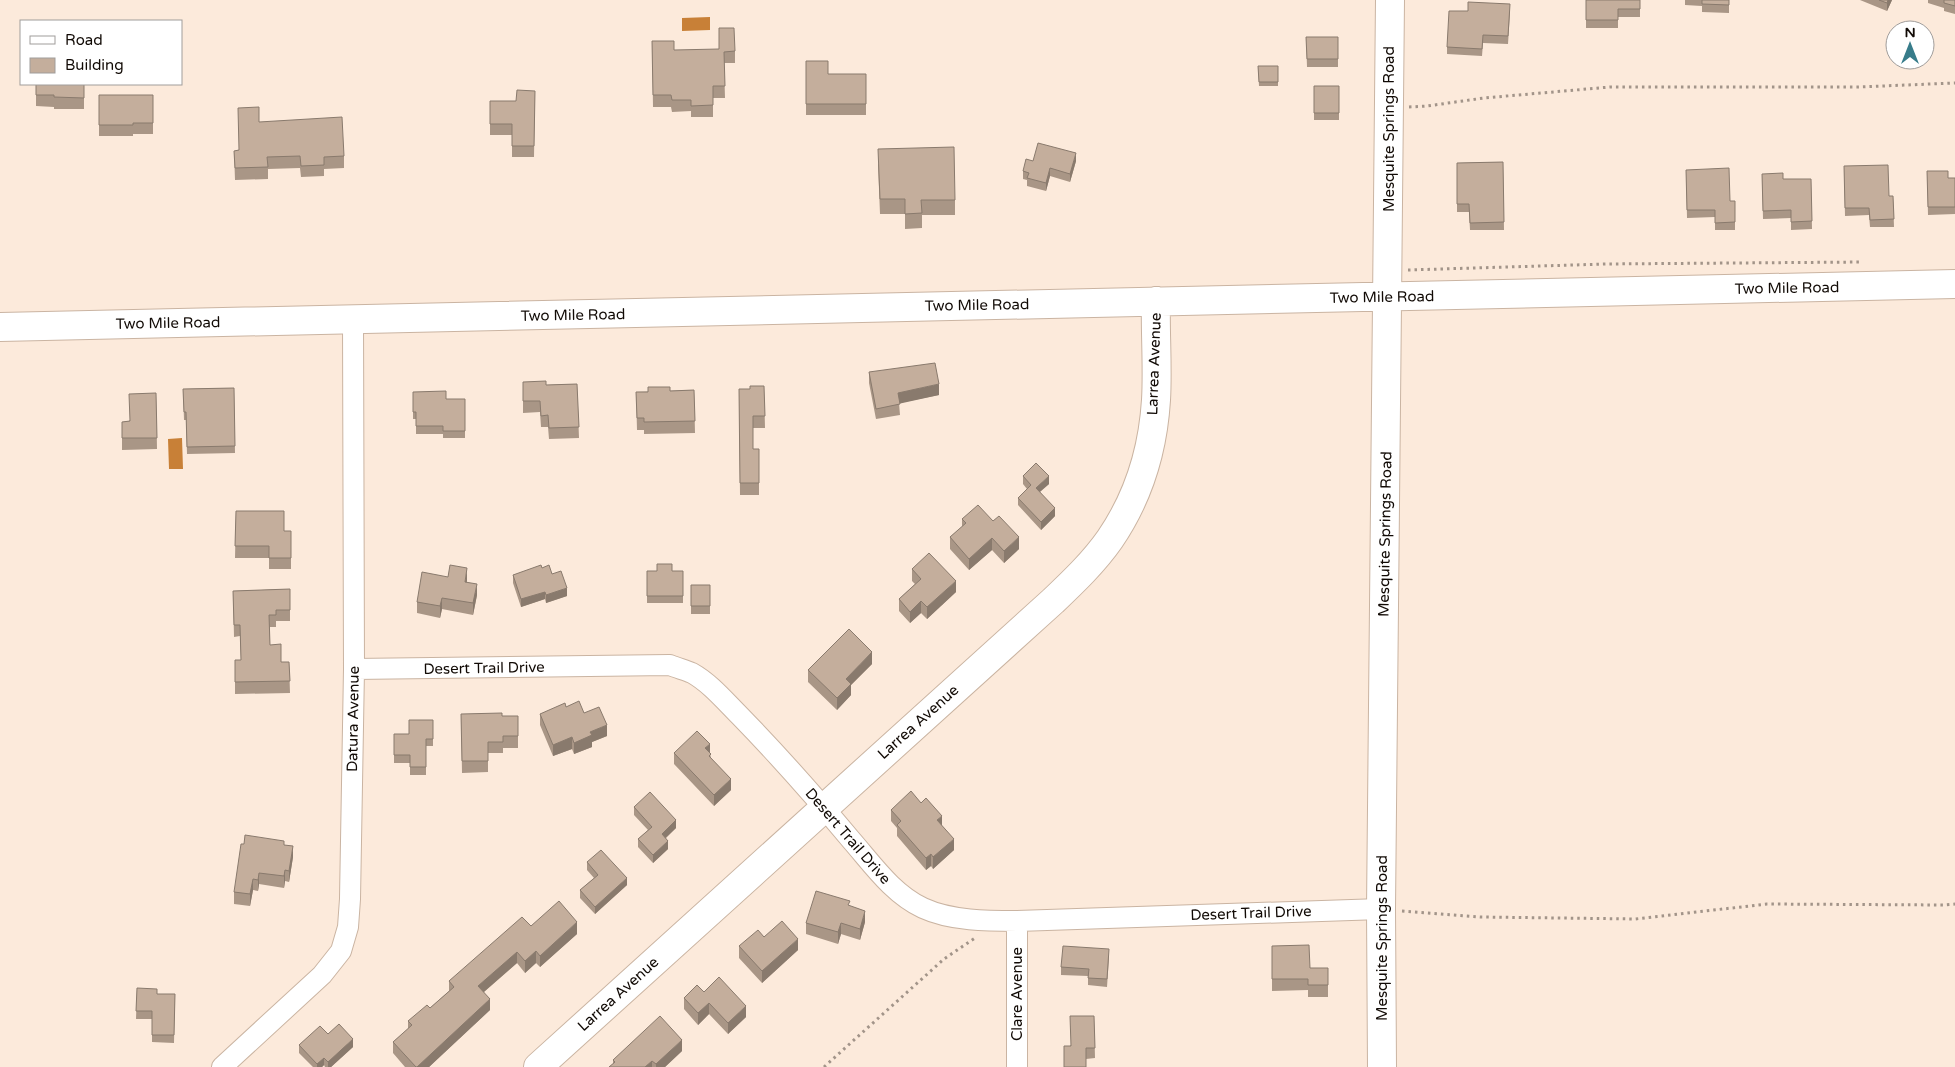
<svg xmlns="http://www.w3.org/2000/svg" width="1955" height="1067" viewBox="0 0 1955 1067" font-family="'Varela Round',sans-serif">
	<rect width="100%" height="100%" fill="#fceadb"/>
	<path fill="#c88037" d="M710,17v13l-28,1v-13z
		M182,438l1,31h-14l-1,-30z"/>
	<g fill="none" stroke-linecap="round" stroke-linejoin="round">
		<defs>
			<path id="street" d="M354,669l316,-4c7,3 15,5 22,8 18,10 33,28 48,43 39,40 76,82 112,125 21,24 41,53 71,67 28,13 65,13 94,13l364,-12
				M222,1067l100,-92 19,-24 7,-24 2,-28 4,-230 -1,-349
				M1017,1067v-146"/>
			<path id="secondary" d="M0,327l1955,-43
				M538,1067l515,-466c20,-19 41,-39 57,-62 28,-41 43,-90 46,-139 2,-33 -1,-67 0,-99
				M1382,1067l-1,-158 9,-909"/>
		</defs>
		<use href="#street" stroke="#cab4a2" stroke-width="22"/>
		<use href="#secondary" stroke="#cab4a2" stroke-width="30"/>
		<path stroke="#a29489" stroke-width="3" stroke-dasharray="2.5 4" stroke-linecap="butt" d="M1409,107l18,-1 57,-8 126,-11h248l97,-4
			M1408,270l198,-6 256,-2
			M1402,911l78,6 155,2 132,-15 176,1 12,-1
			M824,1067l120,-108 31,-21"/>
		<use href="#street" stroke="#fff" stroke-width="20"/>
		<use href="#secondary" stroke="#fff" stroke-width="28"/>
	</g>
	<path fill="#a99686" d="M1586,0h54v17h-22v11h-32z
		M1685,0h44v13l-27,-1v-6l-17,-1z
		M1860,0h32l-5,11z
		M1928,0h27v14l-11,-3v-3l-16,-5z
		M1468,11l42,1 -2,32 -25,-1 -1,13 -35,-2v-7z
		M1306,37h32v30h-31z
		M652,41l22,9 61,1v12h-11l1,35h-12v19h-22v-6l-19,1 -1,-5h-18z
		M806,61l22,13h38v41h-60z
		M1258,66h20v20h-19z
		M36,84h48v25h-30v-2l-18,-1z
		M1314,86h25v34h-25z
		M535,91l-1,66h-22v-22h-22v-34h26z
		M99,95h54v39h-20v2h-34z
		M259,122l85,34v12l-20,1v7l-23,1 -1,-9 -32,1v10l-33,1 -1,-29 5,-1z
		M1033,161h43l-6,21 -20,-6 -4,15 -19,-5v-6l-4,-1v-8z
		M1503,162l1,68h-34l-1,-18h-12v-49z
		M878,164l77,36v15h-33v13l-17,1v-15h-25z
		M1844,166l45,30h4l1,31h-24l-1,-12 -24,1z
		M1686,170l44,31h5v29h-20v-13l-28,1z
		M1927,171l21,7h7v36l-27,1z
		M1762,174l21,5h28l1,50 -21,1v-12l-28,1z
		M869,372l70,23 -40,8 1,12 -24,4 -7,-36z
		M523,382l23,3 31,-1 2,54 -30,1 -1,-12h-7l-1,-15 -17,1z
		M764,386l1,42h-12v21h6v46h-19l-1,-106h11z
		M234,388l1,65 -48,1 -1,-34h-2l-1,-31z
		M694,390l1,43 -51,1v-4h-7l-1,-38z
		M413,392l33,7h19v39h-22v-4h-27v-15h-3z
		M156,393l1,56 -35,1v-28l7,-1z
		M1023,476l26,8 -9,8 15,24 -14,14 -23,-25v-7l9,-9 -4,-5z
		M236,511l48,20h7v38h-22v-11h-34z
		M962,519l57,30 -15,14 -12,-13 -23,20 -19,-21v-12l12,-10z
		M542,568l10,6 15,22 -21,7 -1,-4 -24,8 -8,-24v-8z
		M912,569l44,23 -29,27 -6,-6 -11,10 -11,-12v-12l16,-15 -3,-3z
		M647,571h36v32h-36z
		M448,577l19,3v2l10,13 -4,20 -31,-6 -2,9 -23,-5v-11z
		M691,585h19v29h-19z
		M290,589v32h-14v6h-6v18l11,17h8l1,31 -55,1v-34h6l-1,-24 -6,1 -1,-46z
		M872,664l-21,21v10l-14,15 -29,-28v-12z
		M566,707l18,6 23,23 -15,6v5l-18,7 -2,-5 -19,7 -13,-31v-11z
		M461,714l41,2h16v32h-15v5h-15v19l-26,1z
		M433,720v26h-7v29h-16v-12h-16v-29h15z
		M674,753h36l1,5 20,32 -17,16 -40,-42z
		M634,807l42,21 -10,10 2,11 -15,14 -15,-16v-8l10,-9 -14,-15z
		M891,810l51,16 12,24 -21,19 -2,-3 -5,4 -29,-34v-8l-6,-7z
		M284,845l9,12 -4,25 -4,-1 -1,7 -25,-4 -1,7 -5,-1 -3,16 -16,-2v-12z
		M587,862l40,23 -32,29 -15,-16v-8l14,-12 -7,-8z
		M850,906l15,16 -5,18 -19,-6 -3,10 -32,-10v-11z
		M531,926l46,8 -37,33 -4,-4 -11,10 -8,-10 -33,29 6,18 -61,57h-24l-12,-14v-11l15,-13v-8l22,-13 19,-17v-10z
		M764,937l34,13 -36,33 -23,-25v-12z
		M1272,946l38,22h18v29h-20v-7l-36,1z
		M1109,957l-2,30 -19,-2v-9l-27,-1v-8z
		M137,988l20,6h18l-1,49 -22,-1v-23h-16z
		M704,992l42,25 -18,17 -19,-20 -11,11 -14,-16v-11z
		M1094,1016l1,42 -9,1 -16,-13z
		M328,1034l25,13 -22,20h-6l-1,-2 -2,2h-9l-14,-14v-8z
		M682,1051l-17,16h-56l4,-3v-4z"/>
	<path fill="#897a6d" d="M1888,0h4l-5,11v-8z
		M1076,153v8l-6,21v-8z
		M1050,168v8l-4,15v-8z
		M939,384v11l-41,9v-11z
		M1049,476v8l-13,11v-7z
		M1055,508v8l-14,14v-8z
		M1019,537v12l-15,14v-12z
		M992,538v12l-23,20v-11z
		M467,568v12l-2,13v-11z
		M956,581v11l-29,27v-12z
		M477,584v11l-4,20v-12z
		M567,588v8l-21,7v-8z
		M545,592v7l-24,8v-8z
		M442,598v11l-2,9v-12z
		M921,601v12l-11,10v-11z
		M872,652v12l-21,21v10l-14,15v-12l9,-19z
		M607,725v11l-15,6v5l-18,7v-11l16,-11z
		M572,737v12l-19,7v-11z
		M710,744v11l-5,-7z
		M731,779v11l-17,16v-11z
		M942,816v11l-5,-7z
		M676,820v8l-14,13v-7z
		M954,839v11l-21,19v-12z
		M668,841v8l-15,14v-8z
		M293,846v11l-4,25v-11z
		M931,854v12l-5,4v-12z
		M285,870v11l-1,7v-12z
		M259,873v11l-1,7v-11z
		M627,878v7l-32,29v-7z
		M253,879v11l-3,16v-12z
		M865,911v11l-5,18v-11z
		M577,922v12l-37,33v-11z
		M841,923v11l-3,10v-12z
		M798,939v11l-36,33v-12z
		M536,951v12l-11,10v-12z
		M517,952v11l-39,34v-11z
		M490,999v11l-61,57h-12z
		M709,1003v11l-11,11v-12z
		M746,1006v11l-18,17v-11z
		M353,1039v8l-22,20h-3v-5z
		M682,1040v11l-17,16h-9v-3z
		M324,1058v7l-2,2h-5v-3z
		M652,1061v6h-7z"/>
	<path fill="#c4ae9c" stroke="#897a6d" d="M1586,0h54v9h-22v11h-32z
		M1702,0h27v5l-27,-1z
		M1879,0h9l-1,3z
		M1944,0h11v6l-11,-3z
		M1468,2l42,2 -2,32 -25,-1 -1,14 -35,-2 2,-36h19z
		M719,28h15l1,23 -11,1 1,34h-12v19l-22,1v-6h-19l-1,-5h-18l-1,-54h22v9l45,-1z
		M1306,37h32v22h-31z
		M806,61h22v13h38v30h-60z
		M1258,66h20v16h-19z
		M36,84h48v14l-30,-1v-2h-18z
		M1314,86h25v27h-25z
		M517,90l18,1 -1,55h-22v-22h-22v-23h26z
		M99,95h54v28h-20v2h-34z
		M259,107v15l83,-5 2,39 -20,1v8l-23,1 -1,-10 -33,1 1,10 -33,1 -1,-17 5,-1 -1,-42z
		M1038,143l38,10 -6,21 -20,-6 -4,15 -19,-5 2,-5 -6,-2 3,-12 7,2z
		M954,147l1,53h-34l1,13 -17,1v-15h-25l-2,-50z
		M1503,162l1,60 -34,1 -1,-19h-12v-41z
		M1888,165l1,31h4l1,23 -24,1 -1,-12h-24l-1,-42z
		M1729,168l1,33h5v21l-20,1v-13h-28l-1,-40z
		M1927,171h21v7h7v29h-27z
		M1783,173v6h28l1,42 -21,1v-12l-28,1 -1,-37z
		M935,363l4,21 -41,9 2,11 -24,5 -7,-37z
		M546,381v4l31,-1 2,43 -30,1 -1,-13 -7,1 -1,-15h-17v-19z
		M750,386h14l1,30h-12v33h6v34h-19l-1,-94h11z
		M648,387h22v4l24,-1 1,31 -51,1v-4h-7l-1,-26h12z
		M234,388l1,58 -48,1 -1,-35h-2l-1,-23z
		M446,391v8h19v32h-22v-5h-27v-14h-3v-20z
		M156,393l1,45h-35v-16l8,-1 -1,-27z
		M1036,463l13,13 -13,12 19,20 -14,14 -23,-24 13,-13 -8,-9z
		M978,505l15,16 6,-5 20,21 -15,14 -12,-13 -23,21 -19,-22 16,-14 -4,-4z
		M236,511h48v20h7v27h-22v-12h-34z
		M929,553l27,28 -29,26 -6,-6 -11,11 -11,-13 22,-20 -9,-10z
		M657,564h15v7h11v25h-36v-25h10z
		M450,565l17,3 -2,14 12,2 -4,19 -31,-5 -2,8 -23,-4 5,-30 26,5z
		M541,565l1,3 7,-3 3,9 9,-3 6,17 -21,7 -1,-3 -24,7 -8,-24z
		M691,585h19v21h-19z
		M290,589v21h-14v5h-7l1,30 11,-1v18h8l1,19 -55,1v-22h6l-1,-35h-6l-1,-34z
		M849,629l23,23 -26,27 5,5 -14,14 -29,-28z
		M579,701l5,12 15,-6 8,18 -17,7 2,3 -18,8 -2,-6 -19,8 -13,-31 25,-11 1,4z
		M502,713v3h16v20h-15v6h-15v19h-26l-1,-47z
		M409,720h24v19h-7v28h-16v-12h-16v-21h15z
		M697,731l13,13 -5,4 6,6 -2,2 22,23 -17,16 -40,-42z
		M911,791l10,12 5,-5 16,18 -5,4 17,19 -21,18 -2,-3 -5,4 -29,-33 4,-4 -10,-11z
		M650,792l26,28 -14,14 6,7 -15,14 -15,-16 14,-12 -18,-20z
		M245,835l39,6v4l9,1 -4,25 -4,-1 -1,6 -25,-3 -1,7 -5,-1 -3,15 -16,-2 7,-48h3z
		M601,850l26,28 -32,29 -15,-17 18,-15 -11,-13z
		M816,891l34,10 -2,4 17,6 -5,18 -19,-6 -3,9 -32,-9z
		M559,901l18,21 -37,34 -4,-5 -11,10 -8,-9 -39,34 12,13 -73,68h-1l-23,-25 19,-17 -4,-4 19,-16 3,3 24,-21 -5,-6 73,-64 9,9z
		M782,921l16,18 -36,32 -23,-25 19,-16 6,7z
		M1309,945l1,23h18v17h-20v-6h-36v-33z
		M1063,946l46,3 -2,30 -19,-1 1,-9 -28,-2z
		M719,977l27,29 -18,17 -19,-20 -11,10 -14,-15 13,-13 7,7z
		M137,988l20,1v5h18l-1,41h-22v-24h-16z
		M660,1016l22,24 -26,24 -4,-3 -7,6h-36l6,-5 -2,-2z
		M1070,1016h24l1,32h-9v19h-22v-21h7z
		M339,1024l14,15 -25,23 -4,-4 -7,6 -18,-19 21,-19 8,8z"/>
	<g text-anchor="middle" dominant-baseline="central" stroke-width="5" stroke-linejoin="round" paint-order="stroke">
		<g font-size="15" fill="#110a05" stroke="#fff">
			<text transform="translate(1389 129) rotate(-90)">Mesquite Springs Road</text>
			<text transform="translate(1787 288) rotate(-1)">Two Mile Road</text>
			<text transform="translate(1382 297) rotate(-1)">Two Mile Road</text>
			<text transform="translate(977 305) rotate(-1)">Two Mile Road</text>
			<text transform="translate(573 315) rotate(-1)">Two Mile Road</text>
			<text transform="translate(168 323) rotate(-1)">Two Mile Road</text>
			<text transform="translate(1154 364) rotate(-88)">Larrea Avenue</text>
			<text transform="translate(1385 534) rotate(-89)">Mesquite Springs Road</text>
			<text transform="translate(484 668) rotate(-1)">Desert Trail Drive</text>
			<text transform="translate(353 719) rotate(-89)">Datura Avenue</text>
			<text transform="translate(918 722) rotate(-42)">Larrea Avenue</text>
			<text transform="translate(848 836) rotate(49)">Desert Trail Drive</text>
			<text transform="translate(1251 913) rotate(-2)">Desert Trail Drive</text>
			<text transform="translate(1382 938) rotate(-90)">Mesquite Springs Road</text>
			<text transform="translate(618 994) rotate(-42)">Larrea Avenue</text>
			<text transform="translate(1017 994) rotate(-90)">Clare Avenue</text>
		</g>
	</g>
	<rect x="20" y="20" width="162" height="65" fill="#ffffff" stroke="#a09d9b"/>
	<rect x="30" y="36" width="25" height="8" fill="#ffffff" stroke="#a09d9b"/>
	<text x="65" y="45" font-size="15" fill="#110a05">Road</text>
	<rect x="30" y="58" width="25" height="15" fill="#c4ae9c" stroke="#a09d9b"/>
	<text x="65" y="70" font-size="15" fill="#110a05">Building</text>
	<g transform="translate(1910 45)"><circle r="24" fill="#ffffff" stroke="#a09d9b"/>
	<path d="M0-4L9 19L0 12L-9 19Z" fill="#377c8a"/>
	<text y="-8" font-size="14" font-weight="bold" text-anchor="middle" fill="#110a05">N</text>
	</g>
</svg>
